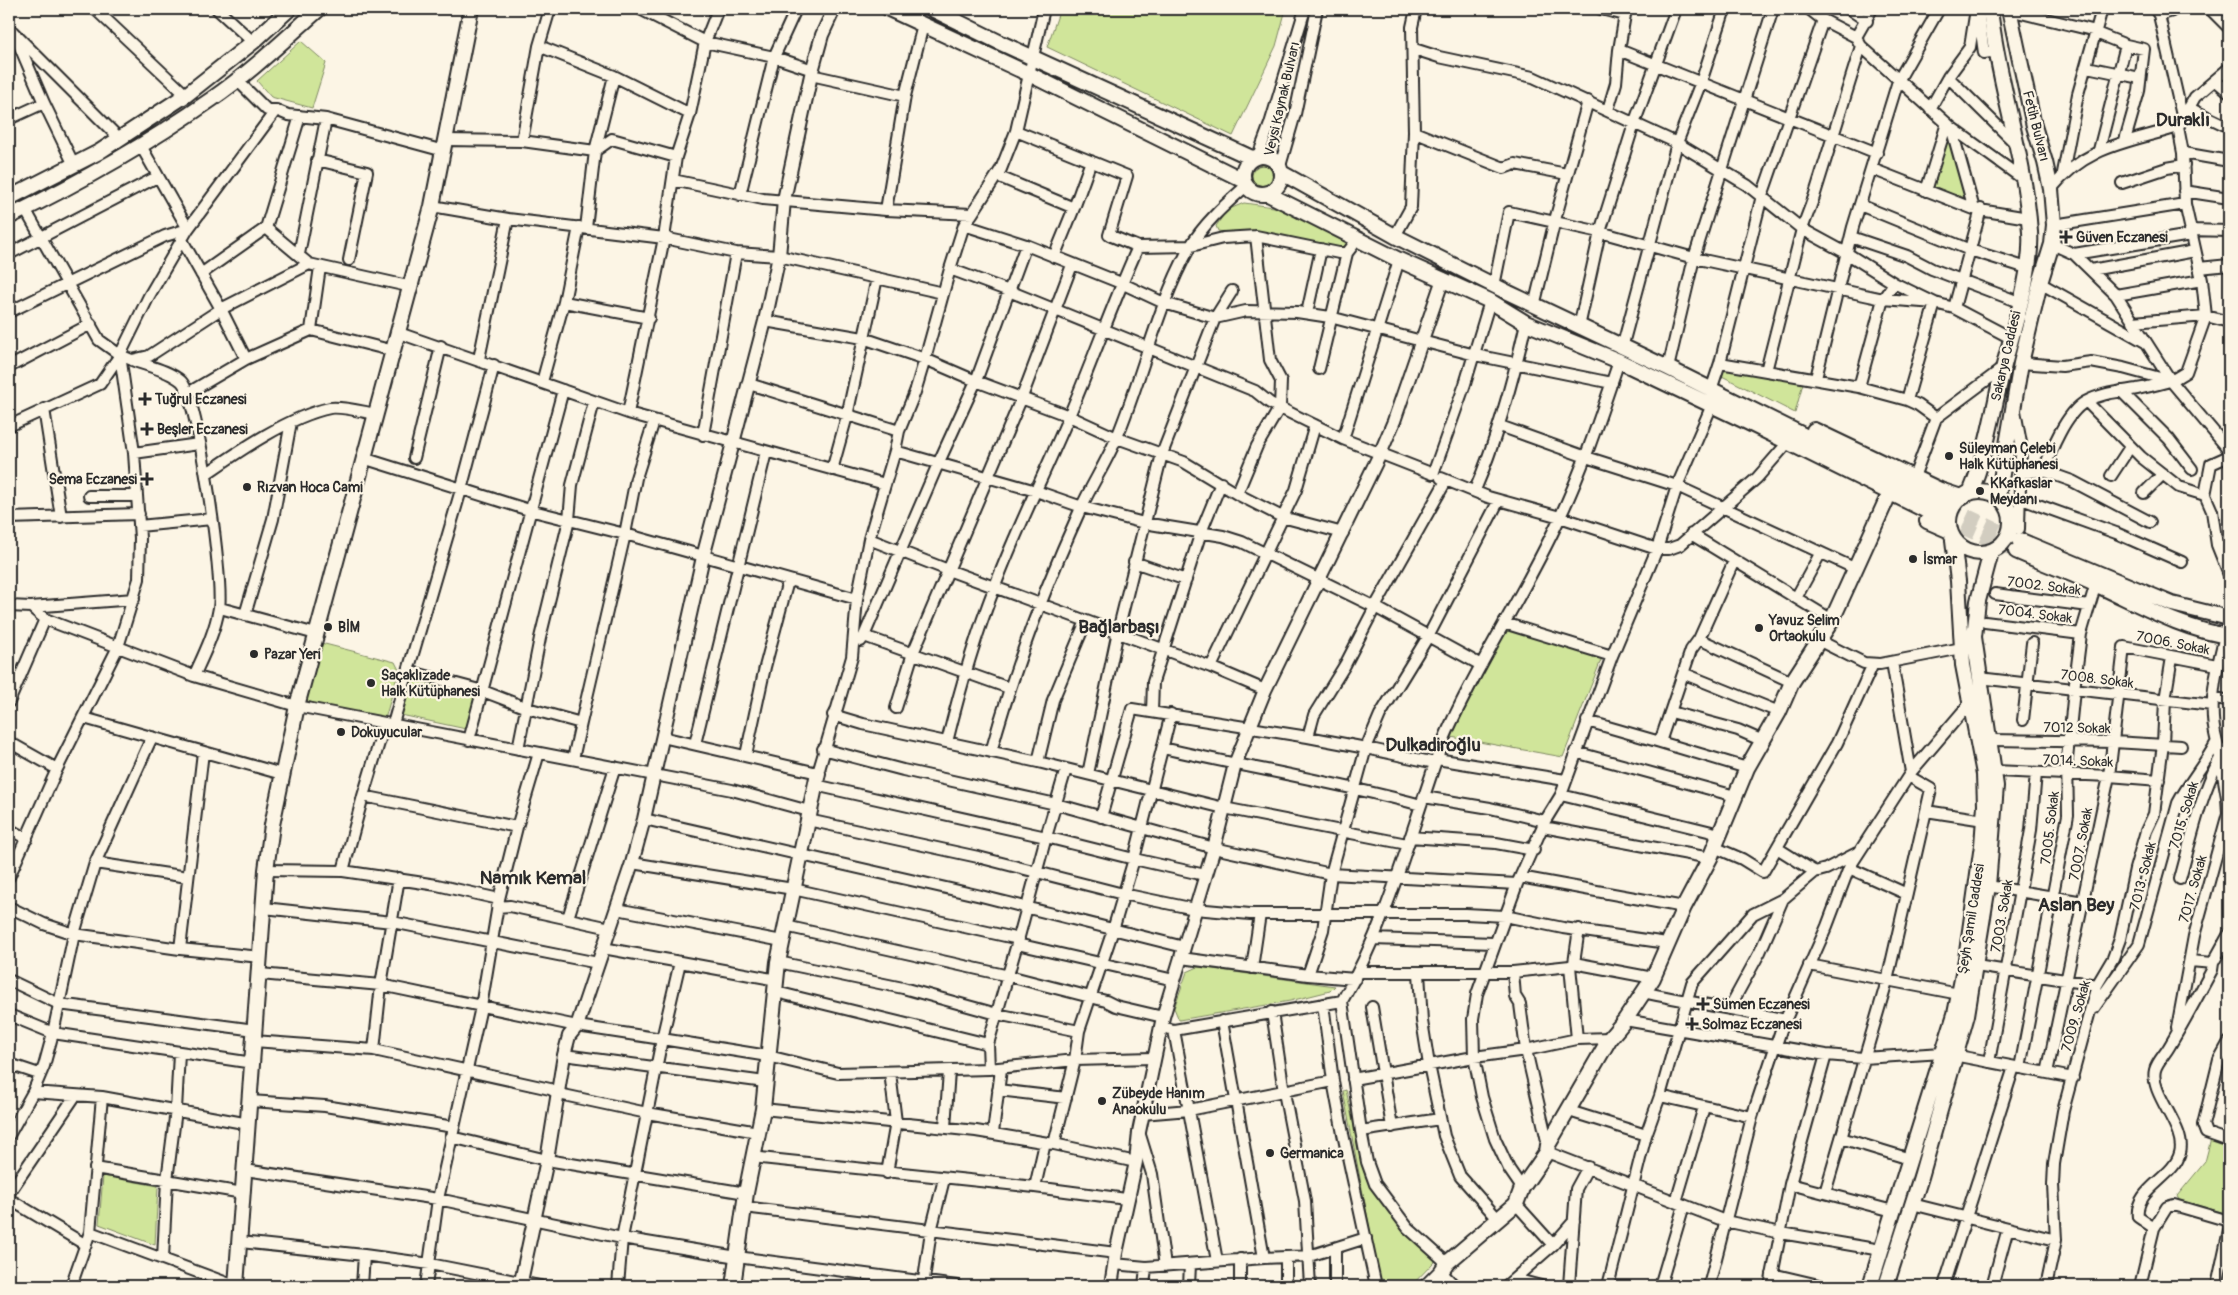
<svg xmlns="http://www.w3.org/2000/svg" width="2238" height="1295" viewBox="0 0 2238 1295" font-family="Pangolin,sans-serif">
	<rect width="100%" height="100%" fill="#fcf5e5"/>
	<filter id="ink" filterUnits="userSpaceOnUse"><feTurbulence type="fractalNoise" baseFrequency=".02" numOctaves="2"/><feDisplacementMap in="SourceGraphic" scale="10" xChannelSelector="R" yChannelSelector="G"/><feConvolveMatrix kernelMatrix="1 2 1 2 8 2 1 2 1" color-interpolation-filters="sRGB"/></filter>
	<g filter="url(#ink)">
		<path fill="#d0e59a" stroke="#7e8862" d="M1060,9h226l-10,37 -43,90 -186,-89z
			M301,41l25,22 -14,45 -41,-11 -14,-16z
			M1945,134l10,16 12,48 -35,-9z
			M1252 176a11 11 0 1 1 22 0a11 11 0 1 1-22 0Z
			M1244,203l30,4 32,12 44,22 -5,10 -127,-20 -2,-5 11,-16z
			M1724,368l79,15 -8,30 -73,-37 -1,-5z
			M1506,630l97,25 -40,102 -112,-20z
			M321,643l74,19 4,8 -14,49 -61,-12 -19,-7z
			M411,677l64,18 -9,34 -65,-14z
			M1198,967l137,19 -5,5 -40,10 -111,19 -5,-12 13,-36z
			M1346,1090l19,86 7,14 25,32 38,39 -24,25h-30l-38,-195z
			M2211,1139l18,5v65l-4,4 -46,-13 -2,-4 28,-34z
			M103,1176l55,10 -3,59 -56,-21z"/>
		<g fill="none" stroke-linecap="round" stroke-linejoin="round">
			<path stroke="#d2cdc0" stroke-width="14" stroke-dasharray="14 7" stroke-linecap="butt" d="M1948,507l71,33
				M1943,519l73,32"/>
			<defs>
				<path id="minor" d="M95,9l91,86
					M217,9l36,33
					M640,9l65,33 69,15 39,13
					M1601,9l24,6
					M1809,9l14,11 33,17 5,9 90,81 72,52
					M1849,9l18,12
					M2155,9l4,6 24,105
					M2210,9l19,19
					M2009,10l87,21
					M2159,15l13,-4 1,-2
					M1979,17l5,36 12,-2
					M9,28l111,111
					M2096,33l30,12 18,4 -5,42 -14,49
					M1856,37l16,-28
					M17,40l27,63 30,62
					M539,46l75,30 76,38
					M1414,49l25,8 94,20 144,66 70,42 55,44 46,25 46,29 41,20 19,5 57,30
					M1619,50l258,103
					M2087,67l53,11
					M811,75l94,21
					M1948,77l69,68
					M237,80l30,30h9l12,5 38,4 118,32
					M2215,80l14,12
					M2189,108l40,19
					M1930,109l18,-32 22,-30 6,-38
					M1608,110l8,-27 3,-33 7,-41
					M9,119l35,-16
					M1951,127l23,82
					M1016,131l111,45 -18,59 29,12 53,-1 32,-8 33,-2 83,17h8l11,-14
					M1414,132l90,36 11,-4 52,10
					M446,140l76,1 73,10 17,-12 64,18
					M522,141l17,-95 11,-37
					M2099,150l27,-105
					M2183,153l46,8
					M1258,156l12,-32 35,-115
					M317,160l50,12 -18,88
					M1280,166l15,-52 22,-105
					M1872,169l102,40 54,9
					M2063,173l15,-79 24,-85
					M997,176l77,32
					M673,180l90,19 123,11 86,4 29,-45 15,-38 28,-122
					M2122,183l45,-15 17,-3
					M2051,189c36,-44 76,-46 127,-62l17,-30 34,-29
					M1926,191l21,-68
					M2184,191l45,7
					M740,195l34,-138 22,-48
					M1860,205l110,45 57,18
					M432,206l76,13 156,19 72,15 43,3 164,37
					M25,209l74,131 21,15 12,5 17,-4 72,-47 88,-45
					M886,210l19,-114 18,-71
					M964,225l62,20 95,38 43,20 51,15 31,-7 51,1 33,5 145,38 137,28
					M2054,225l131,-21
					M266,228l43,36 103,23
					M586,228l9,-77 19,-75
					M2190,230l39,1
					M1395,236l16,-29 3,-75 -2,-105 4,-18
					M1851,237l56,19 25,13 87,33
					M182,240l39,69 25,50
					M2052,244l22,10 42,41 55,86 15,-9 20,-56 -4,-36 -17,-76 -2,-51 -5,-26
					M9,254l148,-77
					M299,254l27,-135
					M2074,254l117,-19
					M1054,257l20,-49 17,-47
					M2199,268l30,-3
					M950,269l59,22 246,100 15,12 73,36 90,35 32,-90 25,-83
					M2091,270l104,-19
					M201,274l65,-46 34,-112
					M2040,283l105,59
					M1494,286l15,-74 91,20 94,26 189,41 52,4 -28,97
					M2116,295l86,-15
					M564,302l85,16
					M1534,306l21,-86 33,-119
					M1954,308l27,-99
					M9,312l156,-76 23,-7 -47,-83
					M1307,313l14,-64
					M765,321l98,17 62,21 51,22 93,35 48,22 67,24 53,32 45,23 61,16
					M2133,322l73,-6 23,6
					M1579,327l21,-95 34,-108 42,-115
					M311,330l9,-63
					M399,333l229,80 257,71
					M1622,348l55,-205 24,-61 24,-73
					M479,359l29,-140
					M132,360c15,6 36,10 49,21 17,15 43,200 38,227 -4,24 -15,46 -25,68
					M1720,363l139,24 48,13 11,5 18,13
					M2021,363l41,3 29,-4 32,6 48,13 58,69
					M9,367l82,-43
					M1668,368l26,-110 79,-249
					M1319,369l28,-116
					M1766,371l36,-142 12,-32 47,-151
					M1816,378l37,-151 45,-146 41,-72
					M542,382l22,-80 15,-75
					M749,384l150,47
					M1859,387l24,-88 11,-16
					M1711,390l9,-27 42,-167 61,-176
					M2121,391l48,48 23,30
					M188,393l58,-34 65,-29 83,21
					M2087,402l54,55 38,30 26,8
					M44,409l17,108
					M2015,411l6,32 -2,86
					M628,413l36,-175 12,-81 14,-43 15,-72 13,-33
					M9,426l91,-42 20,-29 29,-59 39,-67 88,-119
					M1500,426l86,31 91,29 177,82
					M703,435l33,-182
					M1343,439l56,-179
					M895,451l141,40 46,16 62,16 79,13 19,6 133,65 106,58
					M134,453l65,-9
					M363,458l166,52 96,24 232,65
					M414,458l27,-112
					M832,470l15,-54 30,-138
					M2044,471l28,10 78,41
					M2020,473l24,-2c6,-20 22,-58 41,-69 16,-9 33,-10 52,-13 11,-2 22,-5 33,-8
					M206,474c33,-23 84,-58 124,-66 11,-2 34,4 46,6
					M2111,476l19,-29
					M1441,478l47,19 72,20 97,32h12l11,-4 77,-67 27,-31
					M1915,483l-1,-6 22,-59 67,-50
					M1475,490c23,-53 38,-110 51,-167
					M2144,493l19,-19
					M1237,494l20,-48 23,-39 1,-26 -11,-21 -14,-124
					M89,496h48
					M2019,498l97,35 66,29
					M9,518l130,-4
					M139,526l73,-7
					M1691,534l141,86
					M869,539l79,31 263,97 85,-177 19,-65
					M2217,545l-5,-34 -7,-16 6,-31 18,-8
					M2229,547l-12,-2 12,30
					M1134,562l52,18
					M1995,594l94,12
					M1796,598l24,-44
					M9,606l22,1 103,-8
					M31,607l14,12 149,57 103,30 435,84 77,21
					M220,608l96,26
					M245,615l28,-96 18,-97
					M1985,622l96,12
					M1504,623l108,33
					M864,636l74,-172 38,-83 50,-136
					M2225,636c-12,44 -22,92 4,134
					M1699,639l93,43
					M1818,640l46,23 16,1 82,-16
					M861,641l3,-5 145,52
					M1892,662l19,110
					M1211,667l54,23
					M408,671l53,-181 33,-125
					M1685,674l94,38
					M1979,678l233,27
					M2213,697l16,4
					M9,702l36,-83
					M896,708l17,-55 109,-256 50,-132
					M1152,712l1,-30 48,-150 20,-49
					M1671,712l67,18 25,11
					M1171,714l-37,145 71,16
					M833,715l30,9 175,38 186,46 183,36
					M84,718l198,56
					M2023,720l9,-77
					M1587,721l73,21 31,-92 8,-11 35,-78
					M581,723l44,-189 11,-56 18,-57
					M393,724l15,-53 75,20 44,17 54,15 -8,36
					M662,737l156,36 34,-116 5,-58 12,-60 26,-88 4,-20 16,-39 10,-33 25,-90 14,-44 8,-11
					M1308,737l58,11 14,-33 49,-80 70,-135
					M469,740l94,-350
					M1991,740l123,2 67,4
					M9,742l48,27
					M947,742c13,-53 28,-105 48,-156 22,-58 50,-113 74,-170 24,-56 44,-114 69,-169
					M1660,742l87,26
					M695,744l71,-292
					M1163,748c86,20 173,34 258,57
					M518,749l22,-111 29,-118 3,-35 22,-83
					M823,749l80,21 153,34 158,44 117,26 186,10
					M991,752c23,-84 54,-165 90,-244 11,-24 26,-47 36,-71 26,-62 40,-131 73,-190 14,-24 36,-43 56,-61
					M1575,752l160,44
					M746,755l19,-88 23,-86
					M1437,759l128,21
					M1038,762l15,-62 33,-79
					M1995,771l114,5 50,4
					M1088,774l30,-143 44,-177 53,-136 17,-27
					M815,785l231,52 -29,107 157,36
					M1561,795l159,39
					M363,796l154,31 22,-74
					M1424,797l66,11 55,13
					M1926,811l58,9
					M1101,817l31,-108 176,28 6,-22 31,-50 30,-58 71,-126
					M644,819l337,77 203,51
					M808,820l170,37 145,37 72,15 55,5h216l39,2 58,12 104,15
					M1543,827l167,31
					M9,829l18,10
					M1410,837l86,6 38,7
					M1714,847l28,12 21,13 74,-129 36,-79
					M1777,848l38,24
					M95,863l93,14
					M632,863l161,26 226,50
					M1849,868l58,26
					M266,870l77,1 20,-75 22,-73
					M343,871l94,14 62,14
					M9,877l48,-108 61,-122 21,-68 1,-41 -6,-85 -14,-98
					M1520,877l164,30
					M399,878l-18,107 -7,65 176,39 9,5 88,19 111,19
					M2180,879c11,-40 20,-82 39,-119
					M1988,886l96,16
					M9,907l35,17 30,10 106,15 81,8
					M497,907l13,-1 100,22
					M264,908l128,14 206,41
					M617,909l165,32
					M568,918l47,-151
					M785,926l224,50 97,25 10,5 47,11
					M1373,939l121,4
					M180,949l23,-197
					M1181,958l127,17 47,4
					M2190,961l23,2 16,-29
					M680,962l97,18
					M778,962l125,26 94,26 82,17
					M1574,963l5,-34
					M1809,965l150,29
					M1570,966l7,73
					M1976,966l121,19
					M1252,968l8,-54
					M1358,972h155l57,-6 4,-3 79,15
					M1513,972l2,24 5,8 6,46 22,95
					M1419,973l3,48 7,44 15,71 16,40 38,43
					M260,974l121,11 196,41 85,13 18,-77 -77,-14
					M1308,975l15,-45 8,-56 35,-126 69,15
					M9,980l50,24 196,26
					M776,992l212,52
					M1643,992c47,11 95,17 142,28
					M1342,1001l19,130 6,31 8,22 33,44 39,35
					M1323,1004l10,77 10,53 33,152
					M1372,1007l20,120
					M1730,1007l30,-55 23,-53
					M2094,1008l45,-64 39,-141c11,-21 27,-39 38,-60
					M1272,1012l12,80 21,109 5,85
					M9,1015l44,18 200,30
					M1625,1020l201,35 37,3 80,-5 130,25
					M1161,1027l13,3 168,-29c36,-61 57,-129 79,-196 9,-25 16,-51 27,-75 33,-73 79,-140 112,-213 24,-51 41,-103 59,-156
					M2177,1028l17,-92 34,-123 -1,-16 -8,-45 10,-3
					M1174,1030l43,231
					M254,1041l120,9
					M2229,1042l-10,18 -16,65 3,8 23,8
					M564,1055l201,27
					M1989,1062l42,-232 5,-57
					M9,1064l30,10
					M2020,1068l48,-253 -1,-56 7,-69 7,-56 13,-44
					M989,1069l86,-9 4,-29 34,-101 21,-71 -88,-22 20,-68
					M2047,1073l62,-297 15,-129 93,18
					M1353,1079l121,-22 52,-7 51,-11 33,-1
					M998,1090l68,8
					M33,1092l69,5 147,27
					M1660,1096l92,21
					M250,1101l75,5 129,21
					M763,1109l213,22 78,13 82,18
					M1569,1111l77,24
					M1142,1114l47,-4 144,-29
					M945,1127l4,-56
					M1361,1131l79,-12
					M993,1133l8,-64
					M9,1135l24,-43 11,-26 9,-33 21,-99 21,-71 57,-126
					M1140,1135l12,39 13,92
					M451,1137l96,23 199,33
					M1841,1138l69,21
					M1054,1144l21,-84 78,-2
					M1547,1152l178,69 56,12 100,17
					M752,1157l283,30 91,12
					M95,1168l148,25
					M245,1170l193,29 184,39 115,19 220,29
					M887,1173l9,-51 -6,-50
					M1790,1184l103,27
					M1035,1187l10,-44
					M1522,1188l-13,-19 -14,-30 -13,-42 -8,-40 -1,-38 4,-25 40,-110 28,-63 16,-26 51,-139 45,-107 20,-63 35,-81
					M9,1193l66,-97
					M1825,1193l62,-212 44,-192 -21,-12
					M9,1199l77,46
					M1676,1202l28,-95
					M1516,1204l37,41
					M1912,1204l144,36
					M744,1207l372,46
					M2154,1228l-16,-11c-4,-28 36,-39 42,-64 7,-25 -31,-59 -25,-83 2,-8 10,-16 14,-23 15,-25 29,-51 43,-77l1,-7
					M90,1232l145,54
					M240,1242l124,13 66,9 110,22
					M1286,1257l23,-1 57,-18
					M163,1258l4,-78 9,-70 3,-57
					M1264,1258l22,-1v29
					M1240,1259v27
					M1114,1264l32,3 118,-9 -42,-237
					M1441,1272l14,14
					M1772,1274l51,12
					M1514,1279l27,7
					M71,1286l19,-54 12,-135
					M362,1286l2,-31
					M426,1286l12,-87 43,-192 18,-108 18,-72
					M618,1286l4,-48 40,-199 106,17 70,17 151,-4 -1,-25 29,-100
					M923,1286l8,-55 13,-52
					M1144,1286l2,-19
					M1189,1286l1,-22
					M1335,1286v-38
					M1506,1286l47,-41 21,-24
					M1569,1286l7,-97 12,-22
					M1608,1286l38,-151 14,-39 32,-113 61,-69 30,-15 32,-27 11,-3 31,-16
					M1660,1286l24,-81
					M1709,1286l43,-169 29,-87 46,-104 22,-58 62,-96 59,-69
					M1770,1286l20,-102 36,-129
					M1944,1286l70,-219
					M1992,1286l16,-58
					M2046,1286l10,-46 -3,-55 1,-21 9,-53 34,-126 16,-27 7,-19 15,-70 11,-38 8,-17 9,-70 2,-44 7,-43
					M2140,1286l14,-58 13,-21 7,-2 55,16
					M2217,1286l12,-56"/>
				<path id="tertiary" d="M520,1286l27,-126 17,-105 5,-19 8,-10 55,-163 12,-44 59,-262 62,-236 14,-65 5,-56 27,-125 11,-40 12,-26
					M1111,1286l5,-33 20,-91 3,-30 24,-115 51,-169 21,-84 30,-74 115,-236 14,-33 49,-142"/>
				<path id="secondary" d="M889,9l140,65 214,106
					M932,9l71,35 249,114
					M1243 175a19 19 0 1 1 38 0a19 19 0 1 1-38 0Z
					M1282,173l113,63 114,57 159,75 280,139
					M1268,194l131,66 91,41 36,22 93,38 126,60 198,98
					M9,198l90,-46 87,-57 67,-53 36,-33
					M9,217c70,-34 139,-73 203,-118 38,-26 72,-59 107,-90
					M1814,430l126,60 21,7
					M1949 522a31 31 0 1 1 62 0a31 31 0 1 1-62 0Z
					M1970,493c17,-40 23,-83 33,-124 10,-40 30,-98 27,-137 -5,-76 -32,-148 -40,-223
					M1998,497l23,-134 19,-80 12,-39 2,-19 -3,-36 -6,-27 -11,-36 -25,-117
					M1927,521l23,10
					M2019,540l153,64 57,14
					M2016,551c27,12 55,22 81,34 42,19 86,45 132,51
					M236,1286l30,-416 6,-45 25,-119 135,-500 39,-197
					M733,1286l13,-93 17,-84 15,-147 40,-189
					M1427,1286l14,-14 6,-9 69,-59 6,-16 25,-36 1,-7 62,-107 15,-18 28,-42 31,-71 26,-49 37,-90 32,-56 13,-30 40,-62 54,-119
					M1870,1286l85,-272 11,-55 16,-114 3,-40 -1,-31 -21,-109 -5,-84 -5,-41
					M1886,1286l35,-109 46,-162 21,-129 8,-100 -22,-149 4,-36 13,-49"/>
			</defs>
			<use href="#minor" stroke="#2b2b2b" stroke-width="14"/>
			<use href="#tertiary" stroke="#2b2b2b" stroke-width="16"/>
			<use href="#secondary" stroke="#2b2b2b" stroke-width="18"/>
			<use href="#minor" stroke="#fcf5e5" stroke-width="10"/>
			<use href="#tertiary" stroke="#fcf5e5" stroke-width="12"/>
			<use href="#secondary" stroke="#fcf5e5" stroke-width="14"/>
		</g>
	</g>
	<g fill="#2b2b2b" stroke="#fcf5e5" stroke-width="2">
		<path d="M2063.5 229.5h5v5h5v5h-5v5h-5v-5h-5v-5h5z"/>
		<path d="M142.5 391.5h5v5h5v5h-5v5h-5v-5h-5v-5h5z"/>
		<path d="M144.5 421.5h5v5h5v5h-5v5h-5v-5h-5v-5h5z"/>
		<circle cx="1949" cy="456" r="5"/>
		<path d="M144.5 471.5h5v5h5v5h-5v5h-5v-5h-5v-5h5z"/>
		<circle cx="247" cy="487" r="5"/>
		<circle cx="1980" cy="491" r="5"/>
		<circle cx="1913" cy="559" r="5"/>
		<circle cx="328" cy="627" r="5"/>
		<circle cx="1759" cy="628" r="5"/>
		<circle cx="254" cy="654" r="5"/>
		<circle cx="371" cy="683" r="5"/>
		<circle cx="341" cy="732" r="5"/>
		<path d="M1700.5 996.5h5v5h5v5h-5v5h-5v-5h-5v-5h5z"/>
		<path d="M1689.5 1016.5h5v5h5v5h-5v5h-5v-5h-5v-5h5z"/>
		<circle cx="1102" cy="1101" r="5"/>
		<circle cx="1270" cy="1153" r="5"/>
	</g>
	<g text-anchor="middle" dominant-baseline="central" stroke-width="4.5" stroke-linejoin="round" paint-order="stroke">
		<g font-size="14" fill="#2b2b2b" stroke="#fcf5e5">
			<text transform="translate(1282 99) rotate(-77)">Veysi Kaynak Bulvarı</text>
			<text transform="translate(2036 126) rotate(76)">Fetih Bulvarı</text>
			<text transform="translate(2006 356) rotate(-77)">Sakarya Caddesi</text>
			<text transform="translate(2044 586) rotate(7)">7002. Sokak</text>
			<text transform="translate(2035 614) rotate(7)">7004. Sokak</text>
			<text transform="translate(2173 643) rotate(11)">7006. Sokak</text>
			<text transform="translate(2097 679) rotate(7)">7008. Sokak</text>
			<text transform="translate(2077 728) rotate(1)">7012 Sokak</text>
			<text transform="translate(2078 761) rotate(2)">7014. Sokak</text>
			<text transform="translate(2184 815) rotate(-73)">7015. Sokak</text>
			<text transform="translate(2050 828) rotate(-83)">7005. Sokak</text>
			<text transform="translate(2081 844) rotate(-79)">7007. Sokak</text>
			<text transform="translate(2143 876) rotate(-76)">7013. Sokak</text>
			<text transform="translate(2193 889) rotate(-74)">7017. Sokak</text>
			<text transform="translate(2002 916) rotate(-80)">7003. Sokak</text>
			<text transform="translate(1971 919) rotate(-81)">Şeyh Şamil Caddesi</text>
			<text transform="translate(2076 1016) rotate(-74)">7009. Sokak</text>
		</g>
		<g font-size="14" font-weight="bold" fill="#2b2b2b" stroke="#fcf5e5" text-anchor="start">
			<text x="2076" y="237">Güven Eczanesi</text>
			<text x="155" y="399">Tuğrul Eczanesi</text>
			<text x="157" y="429">Beşler Eczanesi</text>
			<text x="1959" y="448">Süleyman Çelebi<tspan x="1959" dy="16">Halk Kütüphanesi</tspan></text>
			<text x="137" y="479" text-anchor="end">Sema Eczanesi</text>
			<text x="1990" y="483">KKafkaslar<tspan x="1990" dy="16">Meydanı</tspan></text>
			<text x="257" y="487">Rızvan Hoca Cami</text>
			<text x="1923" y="559">İsmar</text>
			<text x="1769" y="620">Yavuz Selim<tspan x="1769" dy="16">Ortaokulu</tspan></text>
			<text x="338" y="627">BİM</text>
			<text x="264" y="654">Pazar Yeri</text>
			<text x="381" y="675">Saçaklızade<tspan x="381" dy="16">Halk Kütüphanesi</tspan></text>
			<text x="351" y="732">Dokuyucular</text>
			<text x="1713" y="1004">Sümen Eczanesi</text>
			<text x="1702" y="1024">Solmaz Eczanesi</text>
			<text x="1112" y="1093">Zübeyde Hanım<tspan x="1112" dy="16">Anaokulu</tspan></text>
			<text x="1280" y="1153">Germanica</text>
		</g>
		<g font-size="19" font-weight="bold" fill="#2b2b2b" stroke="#fcf5e5">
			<text x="2183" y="120">Duraklı</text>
			<text x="1119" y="627">Bağlarbaşı</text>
			<text x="1433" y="745">Dulkadiroğlu</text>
			<text x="533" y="878">Namık Kemal</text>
			<text x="2076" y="905">Aslan Bey</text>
		</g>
	</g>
	<rect width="2238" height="1295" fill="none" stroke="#fcf5e5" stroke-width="30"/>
	<rect x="15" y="15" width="2208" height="1265" fill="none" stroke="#2b2b2b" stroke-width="2" filter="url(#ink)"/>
</svg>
